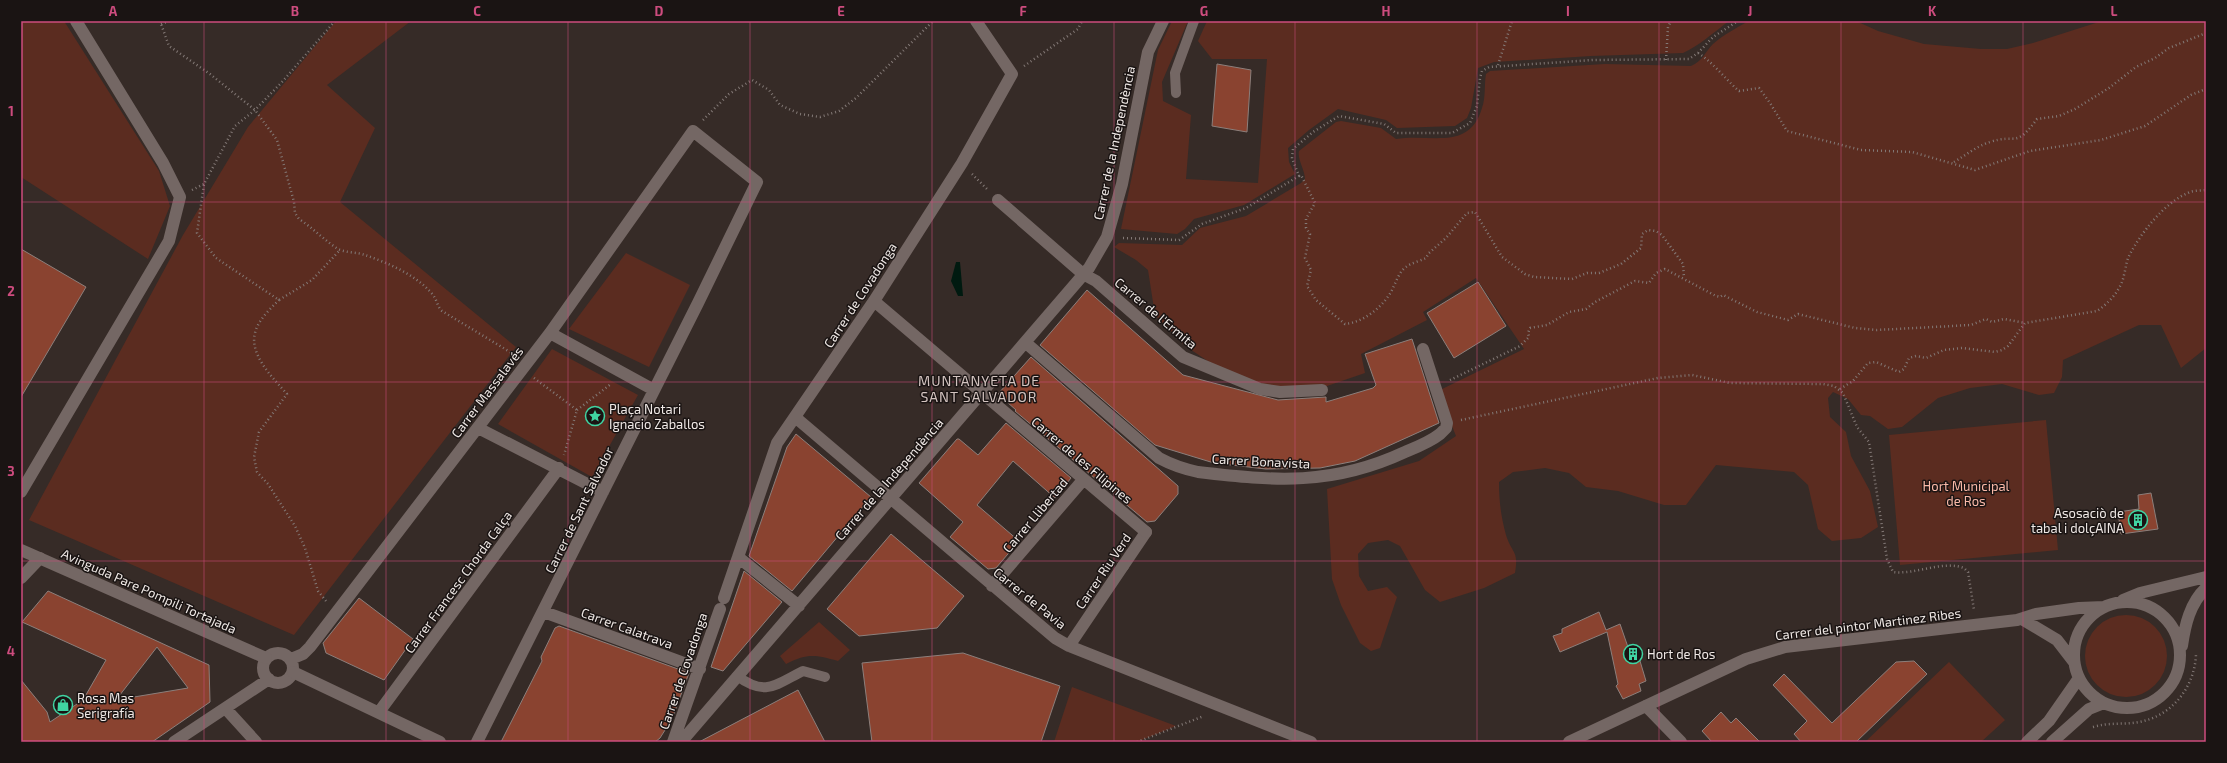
<svg xmlns="http://www.w3.org/2000/svg" width="2227" height="763" viewBox="0 0 2227 763" font-family="'Exo 2',sans-serif">
	<rect width="100%" height="100%" fill="#362b27"/>
	<path fill="#5b2c20" d="M21,21h43l95,150 11,35 -22,53 -127,-82z
		M336,21h75l-84,64 48,43 -35,74 176,145 -222,288 -265,-115 154,-285 65,-108z
		M1172,21h16l-26,61 1,19 28,14 -5,64 72,4 9,-124h-55l-14,-18 9,-20h522c-15,11 -30,25 -46,32l-92,3 -97,6 -16,6 -7,40 -4,10 -12,8 -58,2 -11,-8 -48,-11 -29,21 -21,18 1,14 6,12 -51,31 -50,14 -9,10 -8,5 -56,-5 37,-179z
		M1748,21h108l22,10 46,13 57,5h26l26,-6 69,-22h104v327l-25,20 -20,-43h-22l-76,35 -1,17 -8,16 -15,2 -37,-11 -32,4 -32,10 -36,29 -14,2 -18,-13 -9,-1 -13,-16 -15,-7 -5,6 2,19 16,15 5,24 19,35 8,36 -17,11 -29,3 -14,-12 -10,-44 -14,-13 -78,-7 -30,40h-22l-46,-14 -32,-4 -17,-14 -24,-5 -32,4 -14,10c0,19 2,35 7,53 6,19 13,15 9,38l-31,15 -44,14 -15,-12 -25,-44 -12,-6 -20,3 -10,11 1,22 9,15 19,-4 10,10 -17,51 -9,3 -11,-8 -19,-38 -9,-26 -5,-90 92,-28 37,-25 -18,-45 86,-42 -48,-71 -53,34 4,8 -66,34 4,19 -38,13 -48,2 -20,-3 -41,-17 -34,-23 -29,-30 -7,-45 -12,-10 -22,-13 5,-4 63,2 18,-17 46,-12 55,-33 4,-4c0,-9 -8,-20 -6,-28l37,-29 5,-1 40,7 15,11c34,-6 73,13 86,-31 4,-11 2,-23 4,-34l4,-3 115,-7 86,2c13,-6 13,-13 22,-22 10,-9 24,-16 35,-23z
		M626,253l64,32 -41,82 -80,-38z
		M552,349l86,46 -46,82 -94,-53z
		M2046,420l12,130 -158,15 -11,-130z
		M2085 656a41 41 0 1 1 82 0a41 41 0 1 1-82 0Z
		M819,622l31,28 -12,11c-23,-6 -30,-8 -52,3l-6,-8z
		M1949,662l56,58 -24,22h-116z
		M1072,687l104,39 -39,16h-83z"/>
	<path fill="#001a10" d="M956,262h4l3,34h-5l-7,-15z"/>
	<path fill="#8a4330" stroke="#8c7f7b" fill-rule="evenodd" d="M1217,64l34,6 -4,62 -35,-6z
		M21,249l65,38 -65,110z
		M1478,282l28,44 -52,32 -27,-45z
		M1087,290l96,85 95,25 48,-3v5l47,-14 3,-3 -11,-31 47,-15 27,84 -84,38 -35,7 -54,1 -52,-6 -59,-18 -115,-100z
		M1031,357l147,129v8l-23,27 -8,1 -132,-111 1,-1 -18,-16z
		M1006,423l65,55 -16,20 -42,-37 -36,44 42,36 -23,27 -8,1 -38,-32 13,-15 -44,-39 38,-44h2l19,16z
		M796,434l75,63 -79,94 -43,-35 38,-109z
		M2151,493l7,36 -37,5 -3,-22 21,-3 -1,-14z
		M891,534l73,62 -27,32 -78,8 -32,-27z
		M744,571l38,31 -59,69 -12,-4z
		M48,591l161,74 1,37 -58,40h-131v-62l26,32 3,10 33,-22 23,-40 -84,-38zM157,647l31,41 -72,12z
		M359,598l54,41 -29,41 -58,-27 -3,-10z
		M1599,612l7,18 14,-6 10,29 7,-2 9,30 -7,3 2,7 -18,8 -7,-13 2,-2 -11,-52 -47,20 -7,-16 9,-3v-4z
		M559,626l130,47 -17,46 -12,19 -5,4h-154l41,-81 -1,-4 14,-29z
		M963,653l97,33 -19,56h-169l-10,-79z
		M1914,661l13,13 -71,68h-55l-7,-8 13,-13 -34,-36 11,-11 48,49 64,-61z
		M798,690l27,52h-126z
		M1721,712l10,11 5,-5 24,24h-48l-10,-11z"/>
	<g fill="none" stroke-linecap="round" stroke-linejoin="round">
		<path stroke="#837976" stroke-width="2.5" stroke-dasharray="1 3" stroke-linecap="butt" d="M160,21l9,25 41,28 45,36 22,30 17,62 1,11 4,6c14,9 25,21 39,30 8,4 19,3 27,6 23,8 52,20 68,40 4,5 4,11 9,16l73,44
			M335,21l-53,61 -27,28 -20,16 -31,58 -7,49 19,25 63,42 33,-20 28,-30
			M161,24l8,-3
			M1698,53c16,10 27,26 41,38l20,-3 11,15 17,28 74,19 51,2 63,18 55,-19 71,-11 44,-14 46,-31 15,-6
			M1666,60l2,-33 3,-6
			M1498,65l14,-44
			M1024,66l54,-37 4,-8
			M703,120l26,-26 23,-14 17,10 11,15 20,9 20,3 19,-6 17,-13 77,-77
			M1954,162c12,-7 23,-16 36,-20 27,-9 25,7 47,-23l22,-3 16,-7 34,-21 27,-21 19,-9 14,-10 37,-15
			M972,174l16,16
			M1299,176l2,-1 14,28 -9,16v9l4,6 -5,24 6,12 -4,16 9,14 29,24c19,-2 38,-17 47,-34 4,-8 7,-18 14,-23 5,-4 14,-6 20,-9l3,-5 17,-15 21,-25 8,-1 27,45 23,17 9,3 38,2 15,-6h12l22,-9 20,-16 1,-14 6,-4 8,1 6,4 21,29 1,14
			M192,190l12,-6
			M1123,238l56,2 23,-16 44,-16 53,-32 -7,-18 1,-9 20,-17 26,-16 45,8 12,9h56l18,-10 7,-17 3,-28 2,-7 7,-4 104,-7 96,-1 9,-6 15,-16 25,-16
			M279,300c-9,9 -21,20 -24,33 -6,22 19,46 32,61l-28,38 -5,25 3,15 11,12 27,42 10,22 13,43 8,10
			M534,378l43,32 -13,45
			M1450,380l70,-34 9,-9 -1,-4 2,-5 17,-3 22,-13 17,-3 9,-7 40,-21 14,2 7,-10 9,-4 51,27 4,1 3,-2 34,17 31,8 10,-6 57,14 22,2 94,-5 15,-6 6,3 12,-3 21,4
			M1840,389l13,-8 15,-18 8,-1 23,10 5,-3 5,-11 7,-2 10,2 18,-8 18,-2 33,4 7,-2 6,-4 17,-23 72,-12c12,-8 24,-21 27,-36 2,-7 2,-14 6,-21 11,-21 35,-52 58,-61 6,-3 12,-2 18,-3
			M577,410l34,-26
			M1461,420l197,-42 34,-3 38,8 93,1 11,2 9,7 14,34 12,15 18,117 6,13c23,3 49,-12 71,-4l4,4 6,38
			M2093,727c16,-5 31,-2 46,-5 34,-6 56,-36 57,-68
			M1137,742l67,-26"/>
		<path stroke="#746764" stroke-width="10" d="M1176,93l-1,-20 19,-52
			M737,676c29,21 38,9 66,-5l22,6"/>
		<path stroke="#746764" stroke-width="12" d="M1123,566l23,-34
			M21,578l19,-20
			M1646,706l35,36"/>
		<path stroke="#746764" stroke-width="12" d="M998,200l85,74 13,7 87,76 77,32 20,3 42,-2
			M874,301l272,231
			M550,333l104,57
			M1026,343l133,115c13,7 25,11 39,14 77,9 134,14 207,-20 12,-5 25,-10 35,-18l6,-6 1,-5 -24,-74
			M795,417l260,221 14,8 242,96
			M478,428l125,64
			M21,492l148,-251 11,-44 -17,-34 -87,-142
			M738,557l61,49
			M992,586l91,-106
			M724,598l53,-155 97,-142 88,-138 50,-89 -36,-53
			M2123,600l17,-7 66,-16
			M2074 655a53 53 0 1 1 106 0a53 53 0 1 1-106 0Z
			M544,612l156,57
			M2022,619l35,21 17,22
			M1069,646l54,-80
			M2182,646c3,-21 8,-43 24,-58
			M263 668a15 15 0 1 1 30 0a15 15 0 1 1-30 0Z
			M291,659l12,-5 7,-7 240,-314 143,-202 64,51 -59,121 -221,439
			M226,709l30,33
			M379,712l180,-244
			M174,742l95,-63
			M673,742l47,-133
			M681,742l408,-474 18,-31 15,-53 26,-132 15,-31
			M1569,742l177,-83 39,-12 232,-27 19,-6 43,-6 25,-1
			M2027,742l22,-21 30,-43
			M2052,742l37,-33 15,-6"/>
		<path stroke="#746764" stroke-width="12" d="M21,550l245,108
			M293,672l147,70"/>
	</g>
	<path fill="none" stroke="#cd4c7e" stroke-width="1" stroke-opacity="0.55" d="M204,21v721M386,21v721M568,21v721M750,21v721M932,21v721M1114,21v721M1295,21v721M1477,21v721M1659,21v721M1841,21v721M2023,21v721M21,202h2185M21,382h2185M21,561h2185"/>
	<defs>
		<symbol id="sight-ring" viewBox="-11 -11 22 22"><circle r="9.5" fill="#1a1413" stroke="#40d4a2" stroke-width="1.5"/><path d="M0-6L1.8-2.2L6-1.7L2.9 1.2L3.7 5.4L0 3.3L-3.7 5.4L-2.9 1.2L-6-1.7L-1.8-2.2Z" fill="#40d4a2"/></symbol>
		<symbol id="building-ring" viewBox="-11 -11 22 22"><circle r="9.5" fill="#1a1413" stroke="#40d4a2" stroke-width="1.5"/><path d="M-4-6H4V6H1V3H-1V6H-4ZM-2.5-4.3h1.7v1.8h-1.7ZM.8-4.3h1.7v1.8H.8ZM-2.5-1h1.7V.8h-1.7ZM.8-1h1.7V.8H.8Z" fill="#40d4a2"/></symbol>
		<symbol id="shop-ring" viewBox="-11 -11 22 22"><circle r="9.5" fill="#1a1413" stroke="#40d4a2" stroke-width="1.5"/><path d="M-5-2.5h2.3a2.7 3.5 0 0 1 5.4 0H5L5.5 6h-11ZM-1.5-2.5h3a1.5 2.3 0 0 0-3 0Z" fill="#40d4a2"/></symbol>
	</defs>
	<g fill-rule="evenodd">
		<use href="#sight-ring" x="584" y="405" width="22" height="22"/>
		<use href="#building-ring" x="2127" y="509" width="22" height="22"/>
		<use href="#building-ring" x="1622" y="643" width="22" height="22"/>
		<use href="#shop-ring" x="52" y="694" width="22" height="22"/>
	</g>
	<g text-anchor="middle" dominant-baseline="central" stroke-width="3" stroke-linejoin="round" paint-order="stroke">
		<g font-size="13" fill="#efe8e5" stroke="#1a1413">
			<text transform="translate(1114 143) rotate(-78)">Carrer de la Independència</text>
			<text transform="translate(860 295) rotate(-57)">Carrer de Covadonga</text>
			<text transform="translate(1156 313) rotate(40)">Carrer de l'Ermita</text>
			<text transform="translate(487 392) rotate(-53)">Carrer Massalavés</text>
			<text transform="translate(1082 460) rotate(40)">Carrer de les Filipines</text>
			<text transform="translate(1261 461) rotate(3)">Carrer Bonavista</text>
			<text transform="translate(889 479) rotate(-49)">Carrer de la Independència</text>
			<text transform="translate(579 510) rotate(-64)">Carrer de Sant Salvador</text>
			<text transform="translate(1035 515) rotate(-50)">Carrer Llibertad</text>
			<text transform="translate(1103 571) rotate(-56)">Carrer Riu Verd</text>
			<text transform="translate(458 582) rotate(-54)">Carrer Francesc Chorda Calça</text>
			<text transform="translate(149 591) rotate(24)">Avinguda Pare Pompili Tortajada</text>
			<text transform="translate(1030 598) rotate(39)">Carrer de Pavia</text>
			<text transform="translate(1868 624) rotate(-7)">Carrer del pintor Martinez Ribes</text>
			<text transform="translate(627 628) rotate(20)">Carrer Calatrava</text>
			<text transform="translate(683 671) rotate(-71)">Carrer de Covadonga</text>
		</g>
		<g font-size="13" fill="#efe8e5" stroke="#1a1413" text-anchor="start">
			<text x="609" y="409">Plaça Notari<tspan x="609" dy="15">Ignacio Zaballos</tspan></text>
			<text x="2124" y="513" text-anchor="end">Asosaciò de<tspan x="2124" dy="15">tabal i dolçAINA</tspan></text>
			<text x="1647" y="654">Hort de Ros</text>
			<text x="77" y="698">Rosa Mas<tspan x="77" dy="15">Serigrafía</tspan></text>
		</g>
		<g font-size="13" fill="#fab9a8" stroke="#1a1413">
			<text x="1966" y="486">Hort Municipal<tspan x="1966" dy="15">de Ros</tspan></text>
		</g>
		<g font-size="14" letter-spacing="1" fill="#d3c4c0" stroke="#1a1413">
			<text x="979" y="380">MUNTANYETA DE<tspan x="979" dy="16">SANT SALVADOR</tspan></text>
		</g>
	</g>
	<rect width="2227" height="763" fill="none" stroke="#1a1413" stroke-width="44"/>
	<rect x="22" y="22" width="2183" height="719" fill="none" stroke="#cd4c7e" stroke-width="1.5"/>
	<g font-size="13" text-anchor="middle" font-weight="bold" fill="#cd4c7e">
		<text x="113" y="16">A</text>
		<text x="295" y="16">B</text>
		<text x="477" y="16">C</text>
		<text x="659" y="16">D</text>
		<text x="841" y="16">E</text>
		<text x="1023" y="16">F</text>
		<text x="1204" y="16">G</text>
		<text x="1386" y="16">H</text>
		<text x="1568" y="16">I</text>
		<text x="1750" y="16">J</text>
		<text x="1932" y="16">K</text>
		<text x="2114" y="16">L</text>
		<text x="11" y="116">1</text>
		<text x="11" y="296">2</text>
		<text x="11" y="476">3</text>
		<text x="11" y="656">4</text>
	</g>
</svg>
